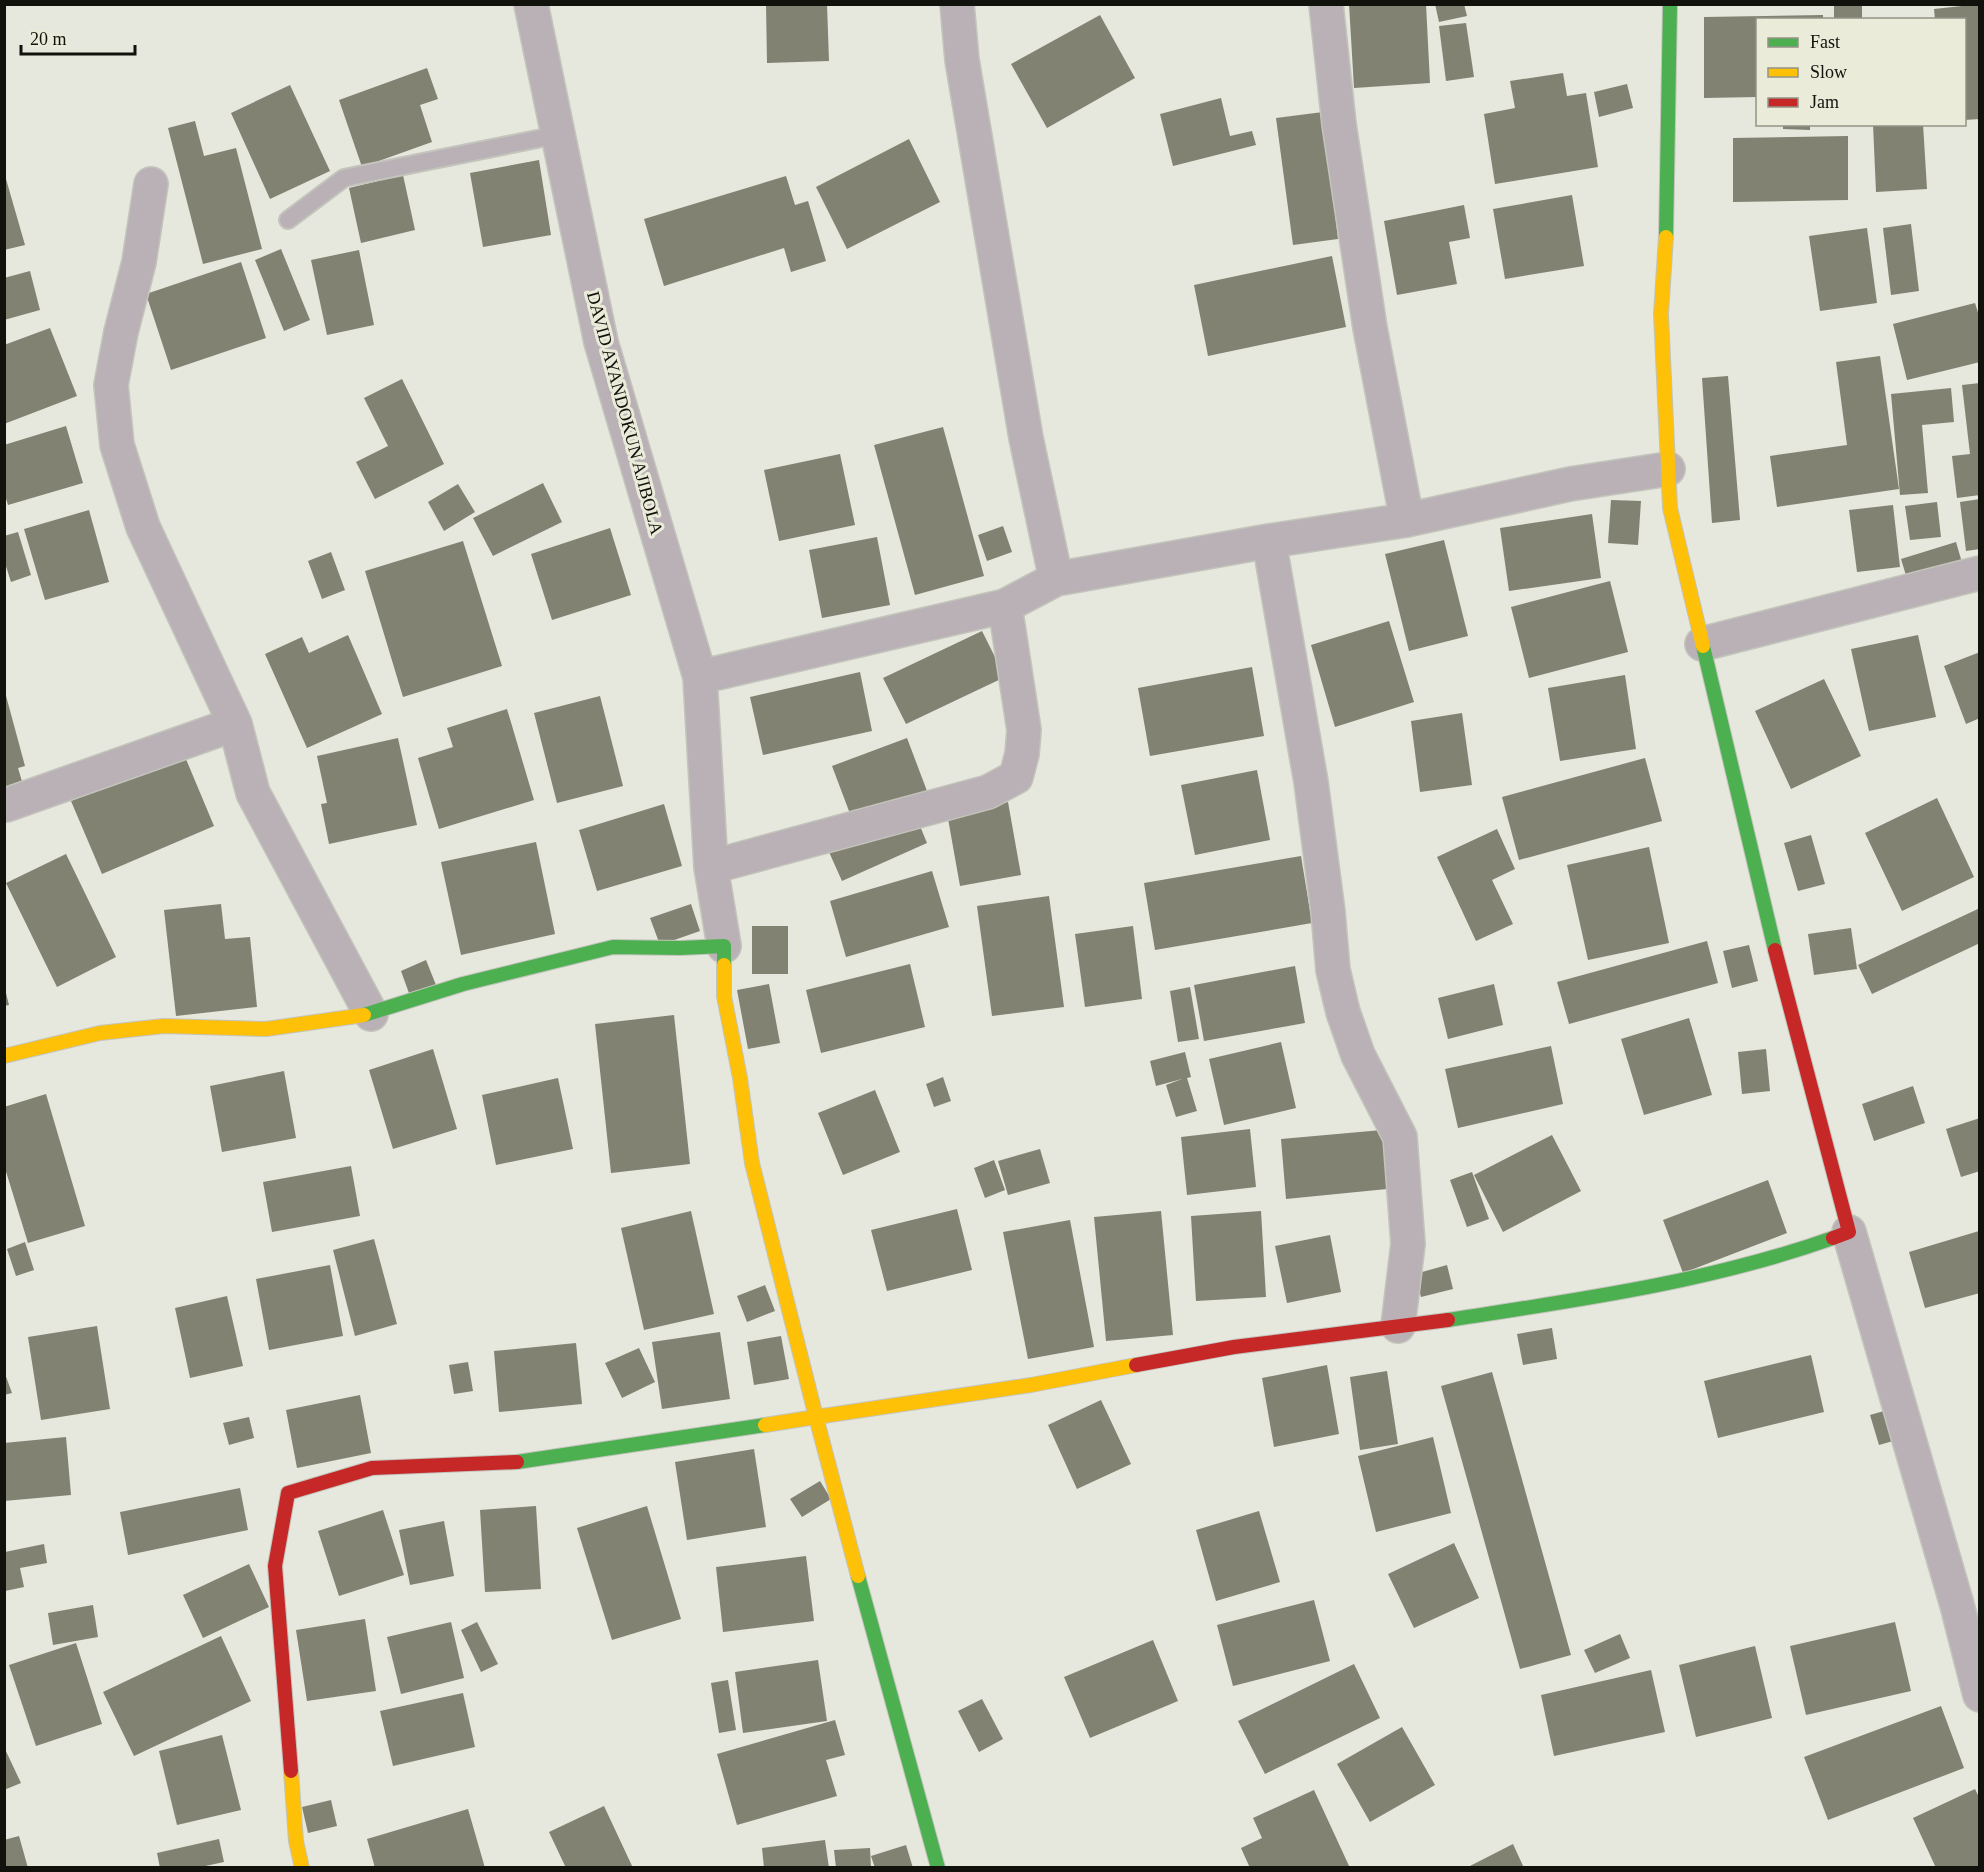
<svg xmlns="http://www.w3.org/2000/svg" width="1984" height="1872" viewBox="0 0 1984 1872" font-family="'Times New Roman',serif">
	<rect width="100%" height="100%" fill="#e6e7dd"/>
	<path fill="#828272" d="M766,4h61l2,57 -62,2z
		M1349,4h77l4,79 -76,5z
		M1435,4h29l3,12 -28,6z
		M1834,4h28v16h-28z
		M1980,4v115l-16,1v-100h-29l-1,-11z
		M1100,15l35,63 -88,50 -36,-64z
		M1823,15v5h-65v77l-54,1v-81z
		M1466,23l8,54 -28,4 -7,-55z
		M427,68l11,31 -18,6 12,37 -70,25 -23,-67z
		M1563,73l4,23 19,-3 12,74 -103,17 -11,-70 31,-6 -5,-27z
		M1627,84l6,24 -34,9 -5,-25z
		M290,85l40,86 -60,28 -39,-86z
		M1221,98l9,38 22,-5 4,14 -83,21 -13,-52z
		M1323,112l15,127 -45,6 -17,-127z
		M195,121l9,35 32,-8 26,101 -59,15 -35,-136z
		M1783,124h27v6l-27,-1z
		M1873,124h50l4,65 -51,3z
		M1848,136v64l-115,2v-64z
		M909,139l31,63 -93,47 -31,-62z
		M539,160l12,75 -68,12 -13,-74z
		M4,172l21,73 -21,5z
		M403,175l12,55 -54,13 -12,-55z
		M786,176l9,29 13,-4 18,60 -35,11 -7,-24 -120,38 -20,-67z
		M1572,195l12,71 -79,13 -12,-70z
		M1464,205l6,33 -21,4 8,42 -60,11 -13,-74z
		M1911,224l8,67 -28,4 -8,-67z
		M1867,228l10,75 -57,8 -11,-75z
		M281,249l29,71 -26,11 -29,-71z
		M359,250l15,75 -47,10 -16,-75z
		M1332,256l14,71 -138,29 -14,-71z
		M241,262l25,76 -95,32 -25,-76z
		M30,271l10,39 -36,10v-42z
		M1975,303l5,16v43l-73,18 -14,-56z
		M50,328l27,68 -73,28v-79z
		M1880,356l19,133 -122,18 -7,-51 77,-11 -11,-83z
		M1728,376l12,144 -28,3 -10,-145z
		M402,379l42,85 -69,35 -19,-37 32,-16 -24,-48z
		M1980,383v112l-23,3 -5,-42 18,-2 -8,-69z
		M1951,388l3,34 -32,3 6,68 -28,2 -9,-101z
		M66,426l17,57 -75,22 -4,-13v-47z
		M943,427l41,149 -69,19 -41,-150z
		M840,454l15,71 -76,16 -15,-71z
		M543,483l19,39 -69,34 -20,-38z
		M458,484l17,28 -31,19 -16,-29z
		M1980,499v50l-14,2 -6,-49z
		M1611,500l30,1 -3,44 -30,-2z
		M1937,502l4,35 -31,3 -5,-34z
		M1893,505l7,62 -43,5 -8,-62z
		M89,510l20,72 -64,18 -21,-71z
		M1592,514l9,64 -92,13 -9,-63z
		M1003,526l9,26 -25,9 -9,-26z
		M610,528l21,67 -79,25 -21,-66z
		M18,532l13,43 -20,7 -7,-22v-24z
		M877,537l13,68 -68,13 -13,-68z
		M1444,540l24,96 -59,15 -24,-97z
		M463,541l39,125 -99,31 -38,-126z
		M1956,542l7,24 -55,16 -7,-23z
		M331,552l14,38 -23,9 -14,-38z
		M1610,581l18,71 -99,26 -18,-71z
		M1389,621l25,81 -79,25 -24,-82z
		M982,631l23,46 -99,47 -23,-46z
		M348,635l34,79 -75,34 -42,-94 37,-17 7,16z
		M1918,635l18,82 -67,14 -18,-82z
		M1980,652v66l-14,6 -22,-58z
		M1252,667l12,69 -114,20 -12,-68z
		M860,672l12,59 -109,24 -13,-58z
		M1625,675l11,74 -76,12 -12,-73z
		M1824,679l37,77 -70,33 -36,-78z
		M5,692l20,74 -7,2 6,20 -20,5z
		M600,696l23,90 -66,17 -23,-90z
		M507,709l27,91 -95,29 -21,-71 35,-11 -6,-19z
		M1462,713l10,72 -52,7 -9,-71z
		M398,738l19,87 -88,19 -8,-40 6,-1 -10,-47z
		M907,738l20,53 -75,28 -20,-53z
		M183,752l31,74 -112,48 -31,-73z
		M1645,758l17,63 -143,39 -17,-63z
		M1257,770l13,70 -75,15 -14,-70z
		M1937,798l37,79 -72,34 -37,-78z
		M1008,802l13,73 -61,11 -13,-73z
		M664,804l18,62 -85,25 -18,-61z
		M915,814l12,29 -85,38 -13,-29z
		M1497,829l18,40 -23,11 21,44 -37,17 -39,-84z
		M1811,835l14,49 -27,7 -14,-48z
		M536,842l19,92 -94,21 -20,-93z
		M1649,847l20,96 -81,17 -21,-95z
		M66,854l50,103 -59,30 -51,-104z
		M1301,856l11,67 -157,27 -11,-67z
		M932,871l17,56 -103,30 -16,-56z
		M1049,896l15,111 -72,9 -15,-110z
		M221,904l4,35 25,-2 7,70 -81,9 -12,-106z
		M691,904l9,27 -40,14 -10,-27z
		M1980,908v35l-108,51 -14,-29z
		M752,926h36v48h-36z
		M1133,926l9,73 -57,8 -10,-73z
		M1851,928l6,41 -43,6 -6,-41z
		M1707,941l11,42 -149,41 -12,-42z
		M1749,945l9,36 -26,7 -9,-37z
		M426,960l10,25 -26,11 -9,-25z
		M910,964l15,63 -104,26 -15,-63z
		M1295,966l10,57 -101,18 -10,-56z
		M769,984l11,59 -32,6 -11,-59z
		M1494,984l9,41 -55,14 -10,-41z
		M4,985l5,20 -5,1z
		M1190,987l9,52 -21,3 -8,-51z
		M674,1015l16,149 -79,9 -16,-149z
		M1689,1018l23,77 -68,20 -23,-76z
		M1281,1042l15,66 -72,17 -15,-66z
		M1551,1046l12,58 -105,24 -13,-59z
		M433,1049l24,80 -64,20 -24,-79z
		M1766,1049l4,42 -28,3 -4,-42z
		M1185,1052l6,25 -4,1 10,33 -21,6 -10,-32 16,-6 -26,7 -6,-25z
		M284,1071l12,67 -74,14 -12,-66z
		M943,1077l8,24 -17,6 -8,-23z
		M558,1078l15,71 -77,16 -14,-70z
		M1913,1086l12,37 -51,18 -12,-37z
		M875,1090l25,62 -57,23 -25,-62z
		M46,1094l39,132 -57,17 -24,-78v-58z
		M1980,1118v53l-19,6 -15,-48z
		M1250,1129l6,58 -69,8 -6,-58z
		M1382,1130l5,59 -101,10 -5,-60z
		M1552,1135l29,56 -78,41 -29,-57z
		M1040,1149l10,34 -42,12 -10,-34z
		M994,1160l11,30 -20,8 -11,-30z
		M351,1166l9,50 -88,16 -9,-50z
		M1472,1172l17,47 -22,8 -17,-47z
		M1768,1180l19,53 -104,40 -20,-53z
		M957,1209l15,61 -85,21 -16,-61z
		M691,1211l23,103 -70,16 -23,-102z
		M1161,1211l12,124 -67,6 -12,-124z
		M1261,1211l5,86 -70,4 -5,-85z
		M1070,1220l24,127 -66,12 -25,-127z
		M1979,1231l1,62 -55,15 -16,-56z
		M1330,1235l11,57 -54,11 -12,-57z
		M374,1239l23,85 -42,12 -22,-86z
		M25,1242l9,28 -18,6 -9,-27z
		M330,1265l13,71 -74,14 -13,-71z
		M1447,1265l6,24 -32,8 -6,-23z
		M765,1285l10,26 -28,11 -10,-26z
		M227,1296l16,70 -53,12 -15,-70z
		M97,1326l13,83 -69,11 -13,-83z
		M1552,1328l5,31 -34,6 -6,-31z
		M720,1332l10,67 -68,10 -10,-67z
		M781,1336l8,43 -35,6 -7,-43z
		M576,1343l6,61 -83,8 -5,-61z
		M639,1348l16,34 -33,16 -17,-35z
		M1811,1355l13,57 -106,26 -14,-57z
		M468,1362l5,29 -19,3 -5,-29z
		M1327,1365l12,69 -65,13 -12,-69z
		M4,1371l8,22 -8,2z
		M1387,1371l11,73 -38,6 -10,-73z
		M1492,1372l79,283 -51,14 -79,-283z
		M360,1395l11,58 -74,15 -11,-58z
		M1101,1400l30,64 -54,25 -29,-64z
		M1891,1409l9,30 -21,6 -9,-30z
		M249,1417l5,21 -25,7 -6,-22z
		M66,1437l5,58 -67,6v-58z
		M1433,1437l18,76 -75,19 -18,-76z
		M754,1449l12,78 -79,13 -12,-78z
		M820,1481l11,18 -29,18 -12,-18z
		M240,1488l8,42 -120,25 -8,-43z
		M536,1506l5,83 -56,3 -5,-82z
		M647,1506l34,113 -69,21 -35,-112z
		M383,1510l21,65 -65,21 -21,-65z
		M1259,1511l21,71 -64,19 -20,-71z
		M444,1521l10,55 -44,9 -11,-55z
		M1454,1543l25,55 -65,30 -26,-54z
		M44,1544l3,19 -27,5 4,19 -19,4v-39z
		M806,1556l8,65 -91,11 -7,-65z
		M249,1564l20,43 -66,31 -20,-43z
		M1314,1600l16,61 -97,25 -16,-61z
		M93,1605l5,32 -45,8 -5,-32z
		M365,1619l11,72 -69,10 -11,-71z
		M451,1622l13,56 -63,16 -14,-57z
		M477,1622l21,42 -17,8 -20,-42z
		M1895,1622l16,69 -105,24 -16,-69z
		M1620,1634l10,24 -35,15 -11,-23z
		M221,1636l30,65 -117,55 -31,-64z
		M1153,1640l25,61 -88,37 -26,-61z
		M76,1643l26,81 -66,22 -27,-81z
		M1755,1646l17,72 -76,19 -17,-72z
		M818,1660l9,61 -84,12 -8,-61z
		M1354,1664l26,54 -115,56 -27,-53z
		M1651,1670l14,62 -111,24 -13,-61z
		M728,1680l8,50 -17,3 -8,-50z
		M463,1693l12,54 -82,19 -13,-55z
		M982,1699l21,40 -24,13 -21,-41z
		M1941,1706l23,62 -136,52 -24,-63z
		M835,1720l10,35 -19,5 11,36 -100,29 -20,-71z
		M1402,1727l33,58 -65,37 -33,-58z
		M222,1735l19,75 -64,15 -18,-74z
		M4,1747l17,36 -17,7z
		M1975,1789l5,10v69h-44l-23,-50z
		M1314,1790l36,78h-100l-9,-20 21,-10 -9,-20z
		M331,1800l6,26 -29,7 -6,-26z
		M604,1806l29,62h-67l-17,-36z
		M468,1809l17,59h-110l-8,-29z
		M19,1836l9,32h-24v-28z
		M219,1839l5,23 -28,6h-36l-3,-15z
		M825,1840l4,28h-65l-2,-20z
		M1513,1844l11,24h-58z
		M906,1845l7,23h-38l-4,-12z
		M870,1848l1,20h-35l-2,-18z"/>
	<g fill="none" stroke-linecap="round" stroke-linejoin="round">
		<defs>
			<path id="lane" d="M288,220l56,-42 213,-43"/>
			<path id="street" d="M531,4l70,338 99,335 11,190 13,79
				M957,4l5,56 64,378 30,141
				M1326,4l13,120 31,204 37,192
				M151,184l-12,78 -18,70 -10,53 6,60 26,82 92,197 18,69 118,221
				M1269,541l42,241 17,130 5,58 10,42 15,43 42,82 8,107 -10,82
				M1702,644l278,-71
				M700,677l305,-71 51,-27 213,-38 138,-21 163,-36 98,-15
				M6,805l229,-81
				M711,867l277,-75 28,-15 6,-23 2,-24 -19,-124
				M1849,1232l108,373 23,90"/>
			<path id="fast" d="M1666,237l4,-233
				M1703,646l72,304
				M364,1015l99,-31 150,-37 67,1 44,-2v19
				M1448,1320c130,-20 261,-38 385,-82
				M517,1462l248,-37
				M858,1576l80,292"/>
			<path id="slow" d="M1666,237l-5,77 9,194 33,138
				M724,965v31l16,82 12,85 64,254 -51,8
				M4,1056l96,-23 64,-7 102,3 98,-14
				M858,1576l-42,-159 215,-32 105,-20
				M291,1771l5,70 6,27"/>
			<path id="jam" d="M1775,950l74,282 -16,6
				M1136,1365l98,-18 214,-27
				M291,1771l-16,-205 13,-73 84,-25 145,-6"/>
		</defs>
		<use href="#lane" stroke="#c3c4bc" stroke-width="20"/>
		<use href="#street" stroke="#c3c4bc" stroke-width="36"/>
		<use href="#fast" stroke="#c3c4bc" stroke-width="16"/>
		<use href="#slow" stroke="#c3c4bc" stroke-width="16"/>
		<use href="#jam" stroke="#c3c4bc" stroke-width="16"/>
		<use href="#lane" stroke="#b9b1b5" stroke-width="16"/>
		<use href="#street" stroke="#b9b1b5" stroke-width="33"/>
		<use href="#fast" stroke="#4caf50" stroke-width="14"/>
		<use href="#slow" stroke="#ffc107" stroke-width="14"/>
		<use href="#jam" stroke="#c62828" stroke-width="14"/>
	</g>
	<g text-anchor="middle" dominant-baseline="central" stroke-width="6" stroke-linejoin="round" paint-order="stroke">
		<g font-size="18" fill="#12120c" stroke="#eaebd9">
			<text transform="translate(625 413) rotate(75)">DAVID AYANDOKUN AJIBOLA</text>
		</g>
	</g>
	<rect width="1984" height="1872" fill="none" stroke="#12120c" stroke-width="12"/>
	<rect x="1756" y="18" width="210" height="108" fill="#eaebd9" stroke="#949487" stroke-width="1.5"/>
	<rect x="1768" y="38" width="30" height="9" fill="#4caf50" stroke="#949487" stroke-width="1.5"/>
	<text x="1810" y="48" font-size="18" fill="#12120c">Fast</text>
	<rect x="1768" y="68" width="30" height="9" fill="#ffc107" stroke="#949487" stroke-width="1.5"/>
	<text x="1810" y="78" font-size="18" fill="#12120c">Slow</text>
	<rect x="1768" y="98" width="30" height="9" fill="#c62828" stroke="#949487" stroke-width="1.5"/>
	<text x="1810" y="108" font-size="18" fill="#12120c">Jam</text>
	<path d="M21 45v9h114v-9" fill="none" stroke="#12120c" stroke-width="3"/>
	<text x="30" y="45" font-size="18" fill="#12120c" stroke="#eaebd9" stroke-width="4.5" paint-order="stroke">20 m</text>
</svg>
